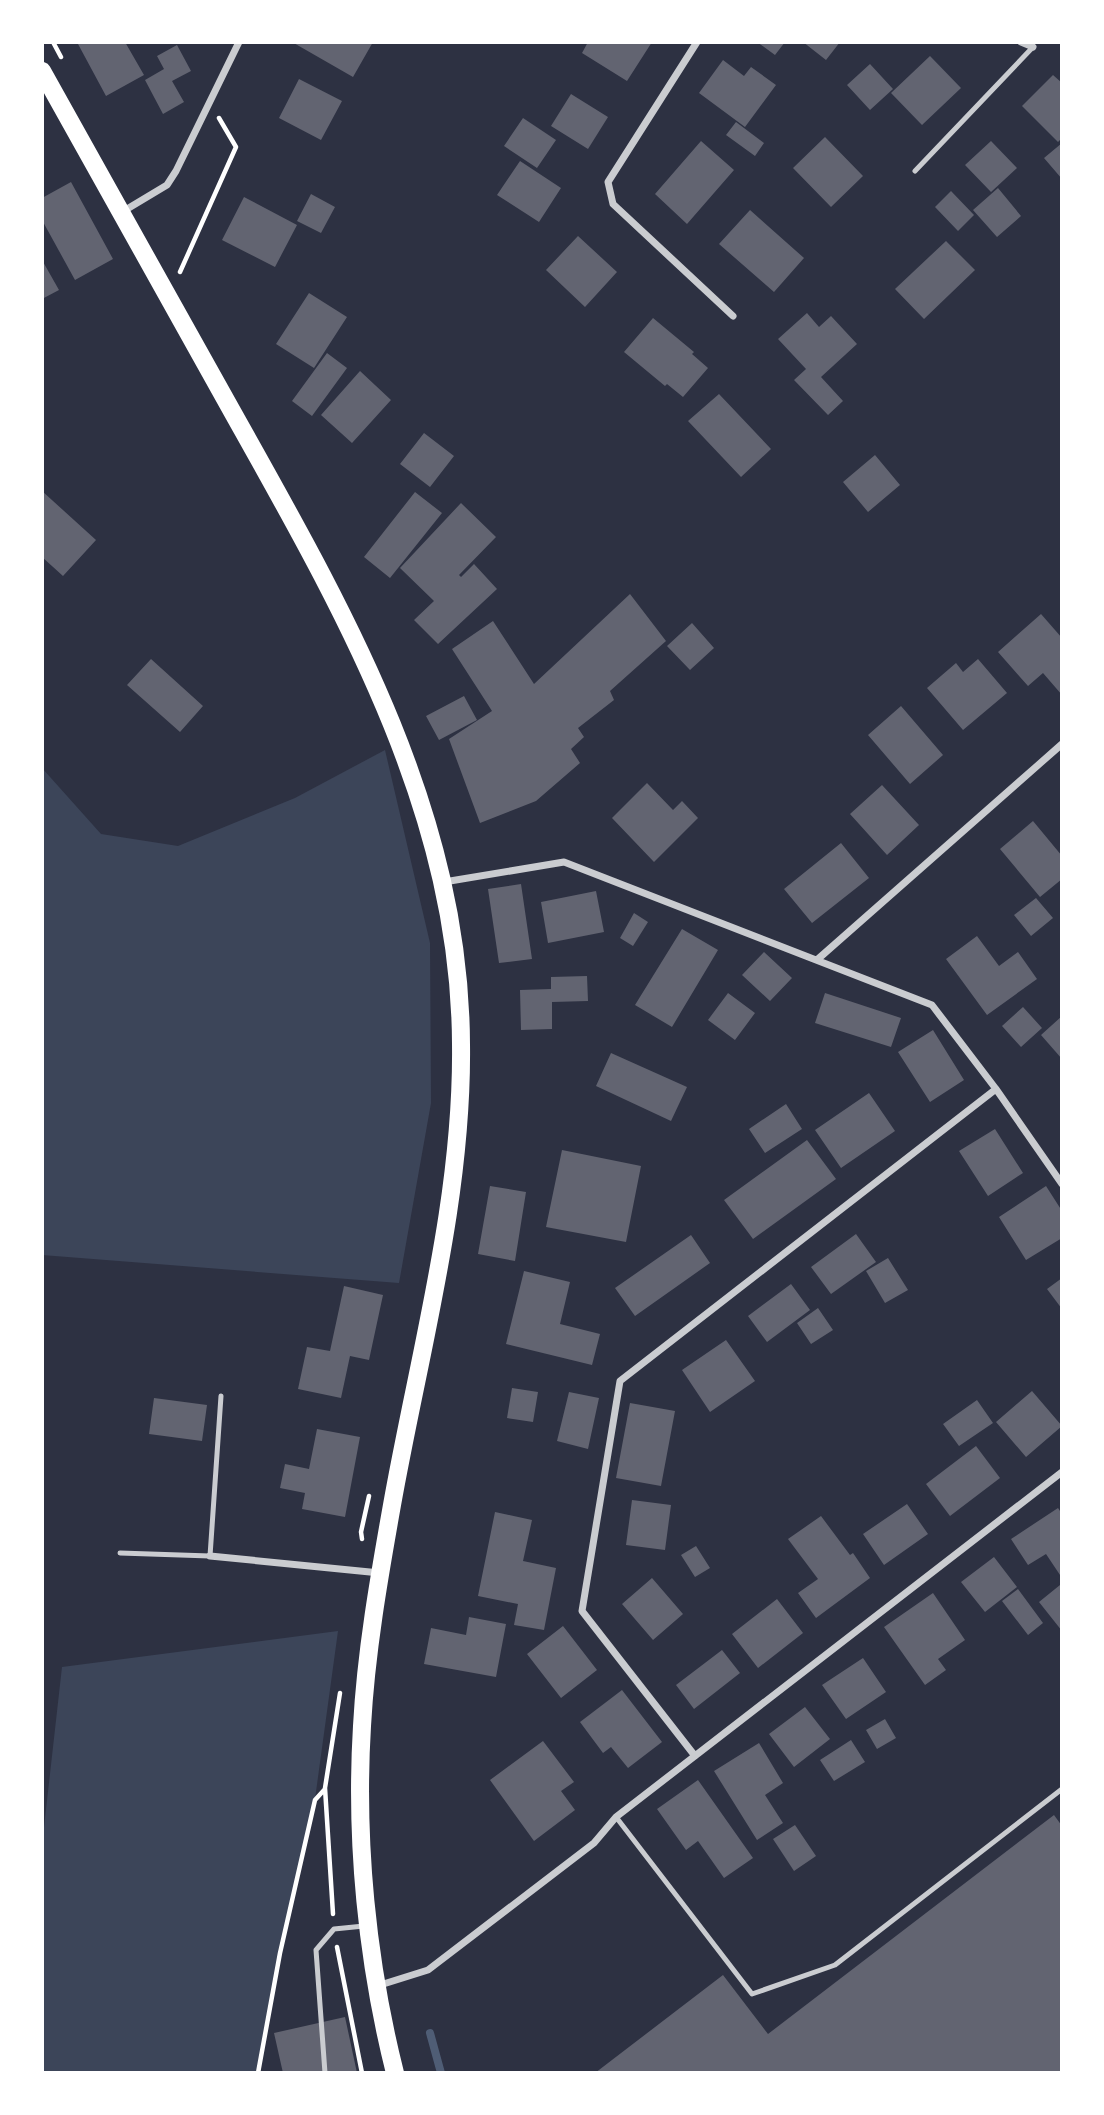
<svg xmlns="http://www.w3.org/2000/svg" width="1104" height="2115" viewBox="0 0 1104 2115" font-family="'Titillium Web',sans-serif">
	<rect width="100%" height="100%" fill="#2d3142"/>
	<path fill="#3c4559" d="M385,750l45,193 1,160 -32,180 -357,-28v-487l59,66 77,12 117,-48z
		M338,1631l-23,168 -37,152 -22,122h-214v-228l20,-178z"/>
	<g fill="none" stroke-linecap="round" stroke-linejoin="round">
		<path stroke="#4f5d75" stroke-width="8" d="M430,2033l11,40"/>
	</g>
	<path fill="#626471" d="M81,42h44l19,33 -38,21 -28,-52z
		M292,42h81l-20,35z
		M588,42h64l-25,39 -45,-28z
		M757,42h28l-10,13z
		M803,42h37l-14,18z
		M177,45l14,26 -19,10 12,21 -21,12 -18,-34 19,-11 -7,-13z
		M930,56l31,32 -39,37 -31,-32z
		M723,60l21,16 7,-9 25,18 -31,42 -46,-34z
		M870,64l23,25 -23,21 -23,-25z
		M1053,75l9,8v55l-4,4 -36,-36z
		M299,79l43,22 -21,39 -42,-22z
		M571,94l37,23 -20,32 -37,-23z
		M523,118l33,22 -19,28 -33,-22z
		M736,122l28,21 -9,13 -29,-21z
		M825,137l38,39 -32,31 -38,-39z
		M701,141l33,29 -47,54 -32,-30z
		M991,141l26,27 -26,24 -26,-27z
		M1062,143v36l-18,-21z
		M520,161l41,27 -22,34 -42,-27z
		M71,182l42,77 -38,21 -33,-60v-22z
		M998,188l23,28 -24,21 -24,-27z
		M951,191l23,24 -16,16 -23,-24z
		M311,194l24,13 -14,26 -24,-12z
		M244,197l53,28 -22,42 -53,-27z
		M750,210l54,48 -30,34 -55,-48z
		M578,236l39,36 -32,35 -39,-37z
		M946,241l29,29 -51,49 -29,-30z
		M42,260l17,30 -17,9z
		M309,293l38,24 -33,51 -38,-24z
		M807,313l12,14 12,-11 26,28 -36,33 22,24 -15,14 -34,-35 12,-11 -28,-30z
		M653,318l41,34 -2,2 16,14 -25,29 -16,-13 -2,2 -41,-34z
		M327,353l20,15 -35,48 -20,-15z
		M360,371l31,29 -39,43 -31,-28z
		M719,394l52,55 -30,28 -53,-56z
		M424,433l30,23 -24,31 -30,-23z
		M875,455l25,30 -32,27 -25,-30z
		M42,491l54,49 -33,36 -21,-19z
		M415,492l27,21 -52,65 -26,-21z
		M461,503l35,34 -37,38 2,2 13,-13 23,25 -59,55 -24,-24 20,-19 -34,-33z
		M630,594l36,47 -56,50 4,9 -36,28 6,9 -13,12 9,14 -44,38 -56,22 -31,-84 43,-28 -40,-62 41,-28 41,63z
		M1041,614l21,24v57l-19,-22 -15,13 -30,-34z
		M692,623l22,25 -24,22 -23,-24z
		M151,659l52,47 -23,26 -53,-47z
		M978,659l29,34 -44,37 -36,-42 29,-25 7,9z
		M464,696l13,24 -38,20 -13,-24z
		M901,706l42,49 -33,29 -42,-49z
		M647,783l26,27 9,-9 16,17 -44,44 -42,-44z
		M882,785l37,40 -32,30 -37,-41z
		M1033,821l29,35v23l-22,18 -40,-48z
		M841,843l28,35 -57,45 -28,-34z
		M521,884l11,75 -33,4 -11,-74z
		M596,891l8,41 -56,11 -7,-41z
		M1036,898l17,20 -22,18 -17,-21z
		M634,913l14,9 -15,24 -13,-8z
		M682,929l36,21 -46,77 -37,-22z
		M977,936l22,30 19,-14 19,27 -50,36 -41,-56z
		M764,952l28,26 -22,23 -28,-26z
		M587,976l1,25 -36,1v27l-31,1 -1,-40 31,-1v-12z
		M728,993l27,20 -20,27 -27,-20z
		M825,993l76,25 -10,29 -76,-24z
		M1023,1007l19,21 -21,19 -19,-21z
		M1062,1016v43l-21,-24z
		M933,1030l31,50 -34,22 -32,-50z
		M611,1053l76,34 -16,34 -75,-35z
		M869,1093l26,38 -54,37 -26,-38z
		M786,1104l16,25 -37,24 -16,-24z
		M995,1129l28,44 -35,23 -29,-45z
		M807,1140l29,39 -83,60 -29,-39z
		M562,1150l79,16 -15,76 -80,-15z
		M490,1186l36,6 -11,69 -37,-7z
		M1046,1186l16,25v27l-36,22 -27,-43z
		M856,1234l20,28 -45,32 -20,-27z
		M691,1235l19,28 -75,53 -20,-28z
		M888,1258l20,32 -23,13 -19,-32z
		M524,1271l46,11 -10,42 40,10 -8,31 -86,-21z
		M1062,1278v31l-15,-20z
		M791,1284l19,26 -43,32 -19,-26z
		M344,1286l39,9 -14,65 -19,-4 -9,42 -43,-9 9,-42 23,4z
		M818,1308l15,22 -22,14 -14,-21z
		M726,1340l29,41 -45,31 -28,-42z
		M512,1388l26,4 -5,30 -26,-4z
		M1032,1391l30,35 -36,31 -30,-35z
		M569,1392l30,6 -11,51 -31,-8z
		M154,1398l53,7 -5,36 -53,-7z
		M977,1400l16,23 -34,23 -16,-22z
		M630,1403l45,8 -14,75 -45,-8z
		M317,1429l43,8 -15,80 -43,-8 3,-16 -25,-5 5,-24 24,5z
		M976,1446l24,32 -50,38 -24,-32z
		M632,1500l39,5 -6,45 -39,-5z
		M907,1504l21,30 -44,31 -21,-31z
		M1058,1508l4,6v64l-16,-24 -18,11 -17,-26z
		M495,1512l37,8 -9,41 33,7 -12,62 -30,-5 4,-21 -40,-8z
		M821,1516l29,39 3,-2 17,25 -54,40 -18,-25 20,-14 -30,-40z
		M696,1546l14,22 -15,9 -14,-22z
		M994,1557l23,30 -32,25 -24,-30z
		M652,1578l31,36 -30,26 -31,-36z
		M1060,1585l2,3v43l-23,-29z
		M1018,1589l25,34 -15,12 -26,-34z
		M933,1593l32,47 -27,19 8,11 -21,15 -41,-58z
		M777,1599l26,34 -45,35 -26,-34z
		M469,1617l37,7 -10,53 -72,-13 7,-36 35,7z
		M563,1626l34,44 -36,28 -34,-44z
		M722,1650l18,23 -46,36 -18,-24z
		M863,1658l23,34 -40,27 -24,-34z
		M622,1690l40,52 -34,26 -17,-21 -8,6 -23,-31z
		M805,1707l25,32 -36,28 -25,-33z
		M885,1719l11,19 -19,11 -11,-19z
		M851,1740l14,22 -31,19 -14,-21z
		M543,1741l31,41 -13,9 14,19 -41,31 -44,-61z
		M759,1743l24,40 -18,12 18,28 -26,17 -43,-69z
		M698,1780l55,78 -29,20 -26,-37 -12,9 -29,-41z
		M1054,1815l8,11v247h-467l128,-98 45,59z
		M795,1825l21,31 -22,15 -21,-32z
		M345,2017l12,56h-74l-9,-40z"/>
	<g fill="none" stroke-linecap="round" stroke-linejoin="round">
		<path stroke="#fff" stroke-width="4.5" d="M53,42l8,15
			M180,272l56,-125 -17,-29
			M362,1539l-1,-7 8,-36
			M333,1914l-8,-126 15,-95
			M337,1947l25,126
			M258,2073l22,-120 35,-153 10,-11"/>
		<path stroke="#caccd0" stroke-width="5" d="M915,171l118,-124
			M120,1553l90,3 11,-160
			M616,1817l136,177 83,-29 227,-176
			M325,2073l-9,-123 18,-21 30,-3"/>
		<path stroke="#caccd0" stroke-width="7" d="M697,42l-89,140 5,22 120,112
			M1021,42l12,5
			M122,212l45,-27 9,-14 63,-129
			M444,882l120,-20 368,143 64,84 66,95
			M818,959l244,-215
			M210,1556l170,17
			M695,1756l-113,-145 38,-230 376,-292
			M377,1986l51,-16 166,-127 22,-26 446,-345"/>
		<path stroke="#fff" stroke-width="18" d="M42,71c63,114 127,228 191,342 111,198 227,398 228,631 2,156 -42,309 -69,461 -13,73 -26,147 -30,221 -7,115 5,236 33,347"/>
	</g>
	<rect width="1104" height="2115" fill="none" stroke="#ffffff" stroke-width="88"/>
</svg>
